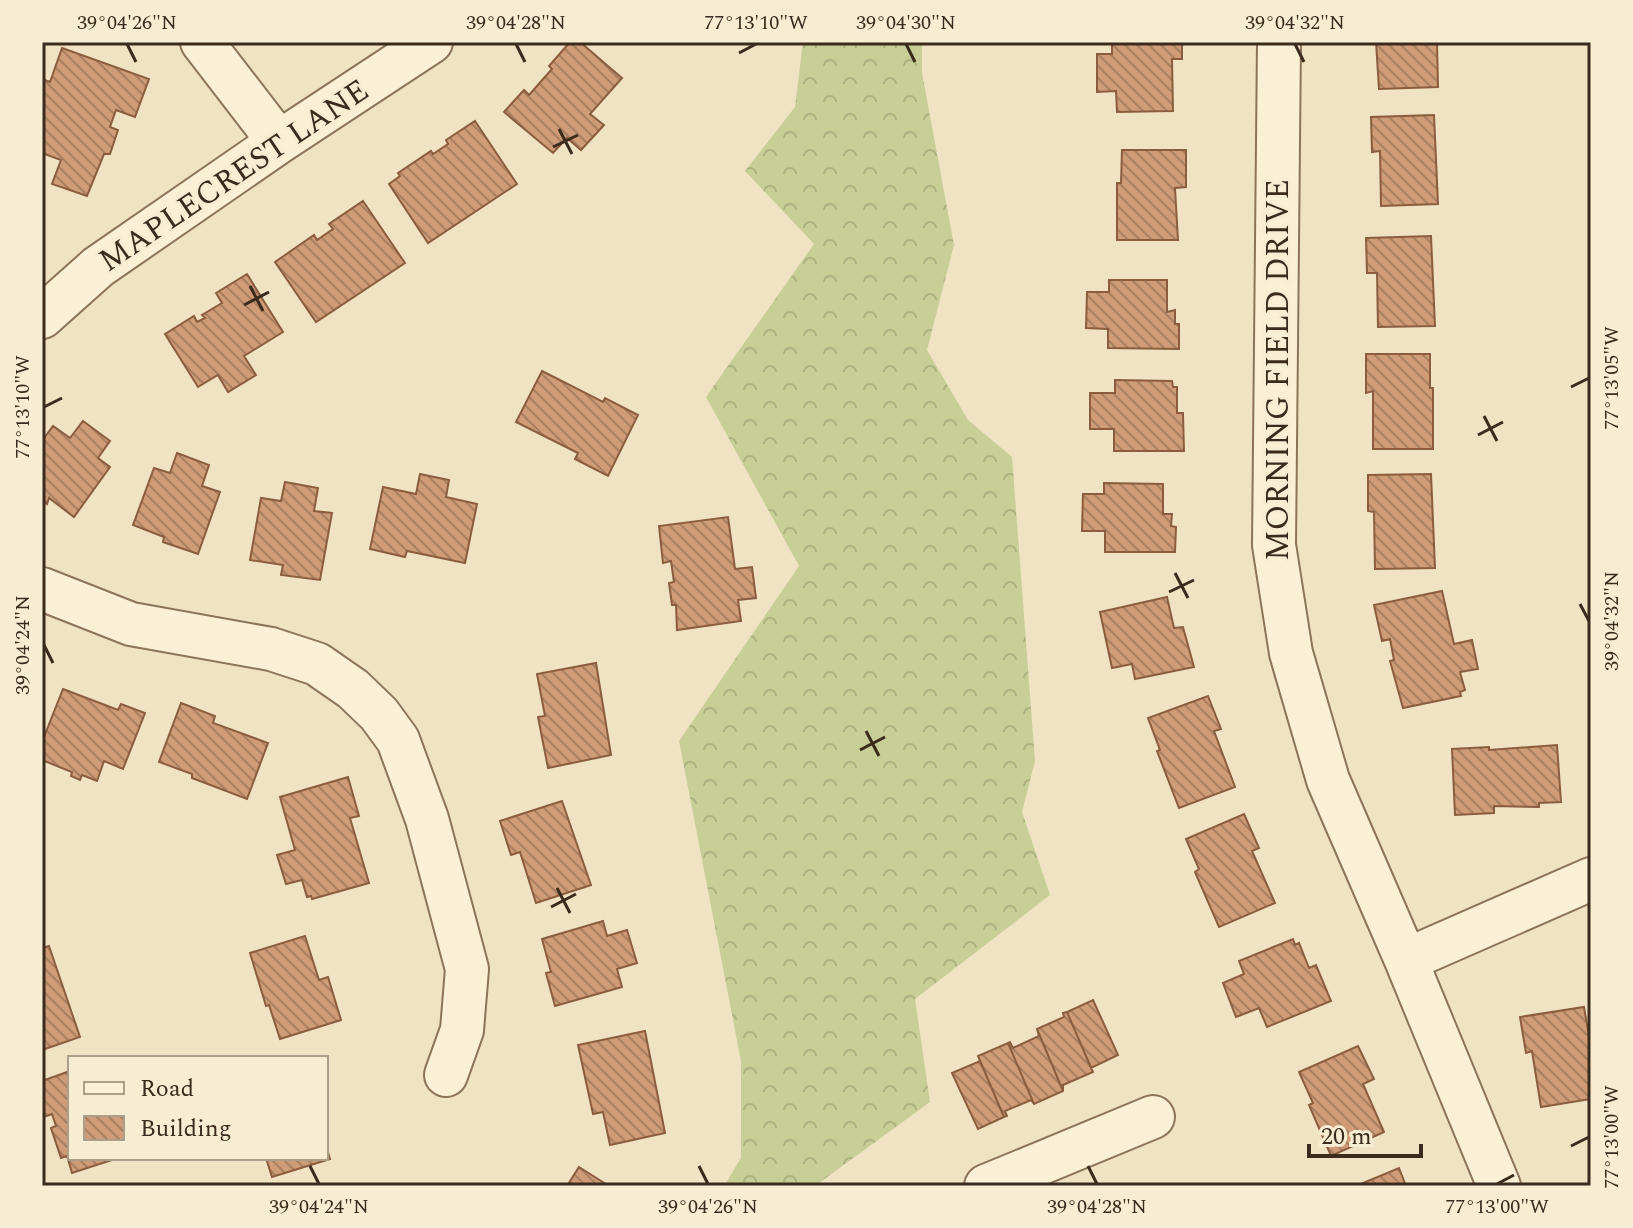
<svg xmlns="http://www.w3.org/2000/svg" width="1633" height="1228" viewBox="0 0 1633 1228" font-family="Spectral,serif">
	<defs>
		<pattern id="forest-crowns" width="20" height="18" patternUnits="userSpaceOnUse" patternTransform="scale(2)"><rect width="20" height="18" fill="#c7ce96"/><path d="M2 6a3 3 0 1 1 6 0M12 15a3 3 0 1 1 6 0" fill="none" stroke="#acb181"/></pattern>
		<pattern id="building-back-hatch" width="6" height="6" patternUnits="userSpaceOnUse" patternTransform="scale(2)"><rect width="6" height="6" fill="#cf9c77"/><path d="M-1 5l2 2M0 0l6 6M5-1l2 2" fill="none" stroke="#a97f61"/></pattern>
	</defs>
	<rect width="100%" height="100%" fill="#f0e3c3"/>
	<path fill="url(#forest-crowns)" d="M803,42h119v31l32,172 -27,105 41,70 44,37 23,304 -13,51 28,83 -135,104 15,103 -115,84h-91l17,-28v-97l-62,-320 120,-175 -93,-169 108,-153 -69,-73 50,-64z"/>
	<path fill="url(#building-back-hatch)" stroke="#8b5d3e" stroke-width="2" d="M570,42h10l42,36 -32,36 14,11 -23,25 -14,-12 -14,15 -49,-41 20,-22 5,5 23,-26 -3,-3z
		M1112,42h70v17h-10l1,52 -56,1 -1,-21 -19,1v-38h15z
		M1376,42h61l1,45 -59,2z
		M62,48l87,31 -14,38 -19,-7 -6,17 8,3 -8,24h-6l-17,42 -35,-12 9,-24 -19,-7v-74l8,3z
		M1434,115l4,89 -57,2 -1,-55 -8,1 -1,-35z
		M475,121l42,63 -89,59 -39,-59 11,-8 -2,-3 33,-22 2,3 15,-10 -2,-4z
		M1122,150h64v37l-11,1 3,52h-61v-57h4z
		M363,201l42,62 -89,59 -41,-60 39,-27 3,5 16,-11 -4,-5z
		M1431,236l4,90 -57,1 -1,-54h-10l-1,-35z
		M247,274l36,58 -39,24 12,19 -28,17 -10,-17 -20,12 -33,-53 29,-18 3,6 8,-4 -3,-3 20,-12 -6,-10z
		M1109,280h58v32l8,-2v14h4v25l-71,-1v-19l-22,-1 1,-36h22z
		M1366,354h64v34h3v61h-60v-58l-7,2z
		M542,371l61,31 2,-4 33,17 -30,61 -33,-17 3,-6 -62,-31z
		M1115,380l57,1 1,6h4v26h6l1,38h-70v-22h-24v-36h25z
		M83,421l27,20 -12,17 12,9 -36,50 -25,-19 -2,6 -5,-4v-59l11,-15 17,12z
		M177,453l32,12 -7,21 18,6 -22,62 -35,-12 1,-5 -31,-12 21,-57 16,5z
		M420,474l29,6 -3,17 31,7 -12,59 -58,-12 -2,6 -35,-8 13,-62 33,7z
		M1431,474l4,94 -60,1 -1,-57 -6,-1v-36z
		M285,482l33,6 -4,23 18,2 -12,67 -39,-5 2,-10 -33,-5 11,-62 20,3z
		M1104,483l59,1v30h9l-1,12 5,1 -1,25h-70v-21h-23l1,-37h21z
		M728,517l7,52 17,-2 4,31 -18,2 3,21 -64,9 -1,-25h-4l-3,-22 5,-1 -3,-21 -8,2 -4,-37z
		M1442,591l12,53 18,-4 6,29 -18,3 5,18 -5,2 1,4 -58,12 -13,-47 4,-1 -4,-21 -8,2 -8,-36z
		M1167,597l7,31 9,-1 11,40 -59,12 -3,-15 -20,4 -12,-56z
		M596,663l15,92 -63,13 -10,-51 7,-1 -8,-42z
		M63,689l55,21 3,-6 24,9 -22,56 -19,-8 -7,20 -15,-6 -2,5 -9,-4 1,-4 -30,-12v-18z
		M1208,696l13,33 -7,2 21,56 -56,21 -22,-57 3,-1 -12,-32z
		M181,703l34,13 -2,7 55,20 -21,56 -55,-21v-4l-33,-12z
		M1557,745l4,57 -22,1v4l-45,-1v7l-39,2 -3,-66 37,-2v3z
		M348,777l11,39 -9,2 19,65 -57,16 -1,-3 -4,1 -5,-17 -16,4 -9,-29 18,-5 -15,-53z
		M562,801l29,84 -55,18 -16,-51 -9,3 -11,-34z
		M1244,814l15,34 -7,3 23,52 -56,24 -24,-55 4,-3 -13,-30z
		M603,921l4,15 20,-6 10,33 -20,6 5,18 -67,19 -9,-33 5,-1 -9,-33z
		M305,936l14,44 9,-3 13,43 -61,19 -11,-34 -3,1 -16,-53z
		M1293,939l2,6 4,-2 10,25 7,-3 15,36 -64,26 -8,-19 -23,9 -13,-34 21,-9 -5,-13z
		M49,946l31,91 -38,13v-102z
		M1093,1000l25,55 -27,13 -24,-56z
		M1584,1007l7,41v51l-50,8 -9,-56 -6,2 -6,-36z
		M1067,1012l26,60 -30,13v6l-26,-62 27,-12 -1,-4z
		M1037,1029l26,62 -29,13 -26,-61 2,-1 3,6 26,-12z
		M645,1031l20,102 -55,12 -7,-33 -10,2 -15,-69z
		M1008,1043l26,61 -3,-4 -26,11 2,5 -3,1 -26,-61z
		M1358,1046l16,33 -11,5 21,48 -53,24 -22,-51 4,-2 -14,-31z
		M980,1061l24,56 -26,12 -26,-56z
		M70,1071v87h48l-46,15 -5,-17 -6,2 -10,-30 5,-2 -4,-12 -8,3 -2,-8v-28z
		M326,1145l4,14 -58,18 -6,-19h60z
		M579,1167l30,19h-42z
		M1399,1168l7,18h-50z"/>
	<g fill="none" stroke-linecap="round" stroke-linejoin="round">
		<defs>
			<path id="minor" d="M202,42l77,100
				M1279,42l-5,503 17,108 37,127 78,180 93,226
				M42,317l56,-50 181,-125 152,-100
				M42,589l89,35 140,25 46,15 36,25 26,25 19,26 29,79 40,150 -5,61 -16,45
				M1406,960l185,-81
				M986,1186l167,-69"/>
		</defs>
		<use href="#minor" stroke="#8b7459" stroke-width="46"/>
		<use href="#minor" stroke="#faf0d6" stroke-width="42"/>
	</g>
	<path fill="none" stroke="#3a2b1d" stroke-width="3" d="M127,44l9,18M516,44l9,18M906,44l9,18M1295,44l9,18M739,53l17,-9M559,129l13,25M553,147l25,-12M250,286l13,25M244,305l25,-13M1571,387l18,-9M44,407l18,-9M1484,416l13,25M1478,435l25,-13M1175,573l13,25M1169,592l25,-12M1580,604l9,17M44,645l9,18M866,731l13,25M860,750l25,-13M557,888l13,25M551,907l25,-13M1571,1146l18,-9M310,1166l9,18M699,1166l9,18M1088,1166l9,18M1497,1184l17,-9"/>
	<g text-anchor="middle" dominant-baseline="central" stroke-width="6" stroke-linejoin="round" paint-order="stroke">
		<g font-size="32" fill="#3a2b1d" stroke="#f7edd3">
			<text transform="translate(234 176) rotate(-34)">MAPLECREST LANE</text>
			<text transform="translate(1278 370) rotate(-90)">MORNING FIELD DRIVE</text>
		</g>
	</g>
	<rect width="1633" height="1228" fill="none" stroke="#f7edd3" stroke-width="88"/>
	<rect x="68" y="1056" width="260" height="104" fill="#f7edd3" stroke="#ab9f8a" stroke-width="2"/>
	<rect x="84" y="1082" width="40" height="12" fill="#faf0d6" stroke="#ab9f8a" stroke-width="2"/>
	<text x="140" y="1096" font-size="24" fill="#3a2b1d">Road</text>
	<rect x="84" y="1116" width="40" height="24" fill="url(#building-back-hatch)" stroke="#ab9f8a" stroke-width="2"/>
	<text x="140" y="1136" font-size="24" fill="#3a2b1d">Building</text>
	<path d="M1309 1144v12h112v-12" fill="none" stroke="#3a2b1d" stroke-width="4"/>
	<text x="1321" y="1144" font-size="24" fill="#3a2b1d" stroke="#f7edd3" stroke-width="6" paint-order="stroke">20 m</text>
	<rect x="44" y="44" width="1545" height="1140" fill="none" stroke="#3a2b1d" stroke-width="3"/>
	<g font-size="20" text-anchor="middle" fill="#3a2b1d">
		<text x="127" y="29">39°04'26"N</text>
		<text x="516" y="29">39°04'28"N</text>
		<text x="756" y="29">77°13'10"W</text>
		<text x="906" y="29">39°04'30"N</text>
		<text x="1295" y="29">39°04'32"N</text>
		<text transform="translate(1611 378) rotate(-90)" y="7">77°13'05"W</text>
		<text transform="translate(22 407) rotate(-90)" y="7">77°13'10"W</text>
		<text transform="translate(1611 621) rotate(-90)" y="7">39°04'32"N</text>
		<text transform="translate(22 645) rotate(-90)" y="7">39°04'24"N</text>
		<text transform="translate(1611 1137) rotate(-90)" y="7">77°13'00"W</text>
		<text x="319" y="1213">39°04'24"N</text>
		<text x="708" y="1213">39°04'26"N</text>
		<text x="1097" y="1213">39°04'28"N</text>
		<text x="1497" y="1213">77°13'00"W</text>
	</g>
</svg>
